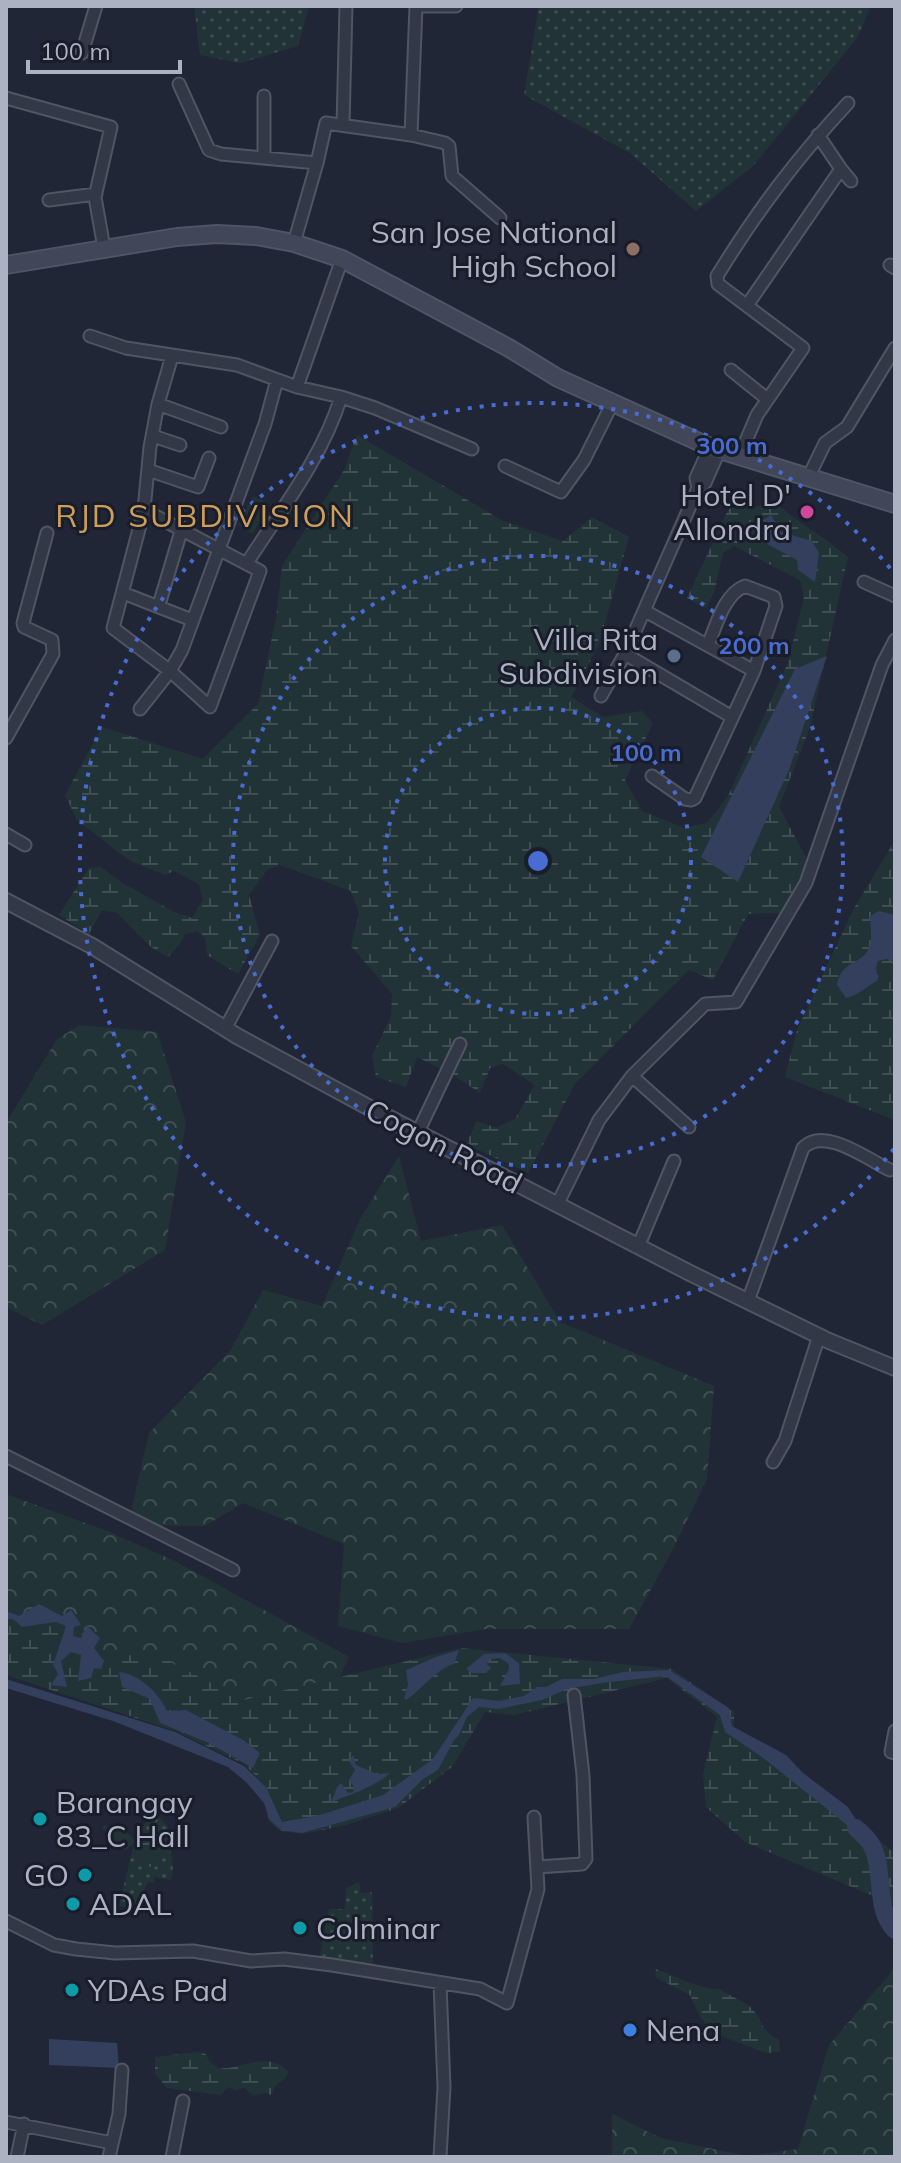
<svg xmlns="http://www.w3.org/2000/svg" width="901" height="2163" viewBox="0 0 901 2163" font-family="Mulish,sans-serif">
	<defs>
		<pattern id="grass-dots" width="8" height="8" patternUnits="userSpaceOnUse" patternTransform="scale(2)"><rect width="8" height="8" fill="#223337"/><path d="M2 2h.1M6 6h.1" fill="none" stroke="#3f4e52" stroke-width="1.8" stroke-linecap="round"/></pattern>
		<pattern id="forest-crowns" width="20" height="18" patternUnits="userSpaceOnUse" patternTransform="scale(2)"><rect width="20" height="18" fill="#223337"/><path d="M2 6a3 3 0 1 1 6 0M12 15a3 3 0 1 1 6 0" fill="none" stroke="#3f4e52"/></pattern>
		<pattern id="wetland-marsh" width="20" height="14" patternUnits="userSpaceOnUse" patternTransform="scale(2)"><rect width="20" height="14" fill="#223337"/><path d="M1 5h8M5 5V1M11 12h8M15 12V8" fill="none" stroke="#3f4e52"/></pattern>
	</defs>
	<rect width="100%" height="100%" fill="#202635"/>
	<path fill="url(#grass-dots)" d="M194,6h115l-11,40 -58,17 -40,-8z
		M539,6h332l-14,32 -104,128 -57,45 -66,-58 -106,-58z
		M159,1817l9,10 5,43 -2,10 -17,-3v6l-6,-1 -14,27 -15,-3 17,-70 11,-15z
		M359,1882l2,11 11,-1 1,76 -54,-8 10,-51h16l1,-21z"/>
	<path fill="url(#forest-crowns)" d="M80,1025l77,7 29,90 -21,128 -123,75 -36,-18v-184l51,-84z
		M399,1156l22,85 81,-16 58,97 154,64 -7,93 -35,72 -43,78h-143l-84,14 -64,-17 6,-82 -101,-41 -38,23 -77,-1 21,-92 81,-82 33,-61 59,16 38,-87z
		M6,1494l101,37 70,31 172,95 -28,61 -77,-18 -140,-39 -47,-39 -51,-11z
		M895,1964v193h-283v-43l49,24 86,18 51,-7 31,-104 60,-70z"/>
	<path fill="url(#wetland-marsh)" d="M357,435l146,86 60,20 29,-24 37,20 -30,107 -28,53 32,20 39,-6 11,12 -28,57 17,31 42,17 23,-5 21,-27 59,-131 17,-67 -4,-18 -66,-34 -11,7 -9,40 -8,15 -19,-10 42,-90 49,-3c22,19 48,33 70,52l-38,170 -31,80 29,54 -26,52 -34,1 -35,66 -24,-10 -114,114 -47,89 -62,-29 11,-23 19,7 19,-9 20,-34 -32,-21 -13,4 -10,25 -25,-17 -38,-19 -11,30 -30,-10 -4,-21 19,-40 1,-22 -41,-48 8,-33 -8,-22 -71,-26 -13,5 -18,25 11,40 -22,39 -31,-19 -2,-16 -7,-8 -13,3 -5,10 -12,13 -17,-10 -34,-34 -15,-3 -13,24 -30,-19 30,-47 12,-1 20,15 53,30 18,6 11,-19 -4,-15 -25,-13 -9,4 -35,-14 -53,-41 -12,-25 37,-68 101,32 55,-55 18,-86 6,-52 62,-96z
		M895,840v280l-110,-43 12,-47 56,-120z
		M71,1610l33,51 45,-10 95,49 217,-52 211,21 62,43v17l161,124v52l-150,-63 -39,-35 -3,-33 14,-57 -50,-39 -153,37 -29,-3 -33,55 -54,41 -52,17 -43,9 -23,-3 -12,-11 -1,-33 -23,-23 -69,-33 -169,-56v-64l50,11z
		M104,1825c13,3 24,5 31,17l-9,8 -6,-2 -18,-20z
		M155,1837l5,26 -7,5 -8,-3 -7,-8 -1,-13z
		M656,1969c16,6 48,22 64,20 11,9 25,11 34,22 12,15 4,17 25,29l1,11 -9,2 -8,-1 -49,-19 -14,-16 -10,-22 -35,-18z
		M197,2052l9,2c13,36 54,-12 82,17l-2,7 -10,7 -5,10 -6,-2 -12,3 -8,-8 -9,2 -8,-3 -7,8 -54,-7 -12,-14v-17z"/>
	<path fill="#223337" d="M253,496l16,7 -16,31 -15,-9z"/>
	<path fill="#333f5d" d="M771,515l10,17 31,9 7,12 -4,29 -17,-12 -1,-10 -28,-15 -18,-17z
		M827,656l-38,114 -51,112 -37,-25 94,-188z
		M879,911l16,4v46l-9,-2 -8,2 -2,7 2,12c-10,6 -21,16 -32,18l-9,-13c4,-25 25,-20 32,-37 4,-8 1,-23 1,-32z
		M39,1604l23,12 9,-6 10,15 -7,2 -1,9 8,2 6,-12 13,12 -6,10 10,13 -3,8 -7,-1 -3,10 -13,3 3,-26 -10,-3 -10,9 6,26 -16,-2 7,-11 -5,-9 13,-39 -10,-4 -34,5 -9,-8h-7v-8l13,5z
		M459,1650l-5,14c-14,2 -35,28 -48,36l-2,-2 4,-13 -2,-15 30,-13z
		M505,1653l14,10 1,21 -20,2 9,-17v-5l-9,-6 -10,1 -3,5 4,4 -5,5h-14l-6,-4 18,-15z
		M669,1670l60,38 3,18 54,29 17,18 45,34 24,38 -110,-88 -37,-25 -5,-17 -54,-39 -57,6 -42,7 -25,11 -43,9 -20,-2 -12,10 -8,18 -5,5 -16,30 -15,9 -28,28 -93,26 -21,-3 -12,-11 -5,-16 -17,-20 -19,-16 -115,-46 -107,-33v-9l169,53 69,34 22,21 16,35 38,-7 63,-20 50,-36 40,-61 26,3 25,-5 13,-9h9l16,-8h31l30,-7z
		M119,1672c20,2 40,21 48,39l19,-1 57,30 17,13 -7,15 -44,-25 -49,-20 -10,-24 -28,-12z
		M353,1755l3,10 21,9 13,-1c-16,14 -38,21 -59,29l6,-15 4,-4 7,10 5,-1 1,-5 -5,-7 6,-10 -6,-9z
		M49,2039l68,4 2,25 -70,-3z"/>
	<g fill="none" stroke-linecap="round" stroke-linejoin="round">
		<path stroke="#333f5d" stroke-width="18" d="M856,1828c6,6 14,12 17,20 12,26 1,60 22,82"/>
		<defs>
			<path id="minor" d="M422,6h34
				M82,53l14,-47
				M179,84l30,66 12,4 96,9
				M6,98l105,29 -16,70 9,51
				M343,125l3,-119
				M411,135l5,-129
				M264,158v-62
				M841,169l10,12
				M49,200l47,-6
				M294,243l23,-80 9,-40 85,12 34,8 4,3 3,30 48,42
				M890,265l5,3
				M748,304l93,-135 -23,-34
				M90,336l36,12 111,17 60,22 44,10 34,11 97,41
				M731,370l36,29
				M297,387l45,-128
				M158,404l63,23
				M153,436l27,9
				M740,455l17,-40 46,-67 -85,-64 -1,-8c40,-65 79,-117 131,-173
				M505,466l56,26 23,-32 28,-56
				M148,470l50,17 11,-29
				M809,476l16,-33 22,-16 48,-79
				M698,488l-2,-10 14,-31
				M144,510l116,61 -50,136 -40,-36 -57,-43 31,-118 6,-63 8,-43 14,-48
				M247,563c34,-53 75,-105 94,-166
				M864,582l31,14
				M123,593l69,27
				M159,605l23,-77
				M645,611l109,60
				M625,654l107,63
				M601,696l24,-42 73,-166 7,-5 15,-34
				M140,709l30,-38 12,-21 83,-226 12,-44
				M6,738l47,-84 -1,-14 -28,-13 -1,-4 24,-90
				M652,776l33,23 6,1 4,-2 59,-127 22,-65 -2,-9 -29,-11c-21,8 -29,40 -37,59
				M6,834l19,11
				M225,1029l47,-88
				M632,1076l57,51
				M418,1132l42,-88
				M557,1205l42,-85 33,-44 73,-72 31,-2 70,-119 76,-218 13,-25
				M638,1247l36,-86
				M748,1301l55,-153c21,-22 64,11 87,22
				M6,1456l227,114
				M773,1462l12,-21 34,-105
				M895,1731l-4,21 4,1
				M537,1867l45,-3 4,-5 -3,-84 -9,-80
				M6,1921l48,24 22,4 39,4 78,-2 58,10 33,-2 48,6 148,24 27,14 31,-114 -4,-72
				M440,1983l4,104 -4,70
				M6,2122l106,21
				M17,2157l7,-33
				M109,2157l10,-43 3,-44
				M172,2157l11,-56"/>
			<path id="tertiary" d="M6,901l86,45 145,90 129,70 324,167 139,68 66,27"/>
			<path id="secondary" d="M6,265l171,-28 40,-3 39,2 38,7 48,16 167,89 49,30 152,69 185,57"/>
		</defs>
		<use href="#minor" stroke="#505564" stroke-width="15"/>
		<use href="#tertiary" stroke="#505564" stroke-width="18"/>
		<use href="#secondary" stroke="#505564" stroke-width="20"/>
		<use href="#minor" stroke="#333846" stroke-width="11"/>
		<use href="#tertiary" stroke="#333846" stroke-width="14"/>
		<use href="#secondary" stroke="#414659" stroke-width="16"/>
	</g>
	<g fill="none" stroke="#486cd2" stroke-width="4" stroke-dasharray="4 8">
		<circle cx="538" cy="861" r="153"/>
		<circle cx="538" cy="861" r="305"/>
		<path d="M894 1149A458 458 0 1 1 894 573"/>
	</g>
	<circle fill="#8d6e63" stroke="#191d2a" stroke-width="3" cx="633" cy="249" r="8"/>
	<circle fill="#d1479c" stroke="#191d2a" stroke-width="3" cx="807" cy="512" r="8"/>
	<circle fill="#5c6f8a" stroke="#191d2a" stroke-width="3" cx="674" cy="656" r="8"/>
	<g fill="#0f9aa8" stroke="#191d2a" stroke-width="3">
		<circle cx="40" cy="1819" r="8"/>
		<circle cx="85" cy="1875" r="8"/>
		<circle cx="73" cy="1904" r="8"/>
		<circle cx="300" cy="1928" r="8"/>
		<circle cx="72" cy="1990" r="8"/>
	</g>
	<circle fill="#3f7fe0" stroke="#191d2a" stroke-width="3" cx="630" cy="2030" r="8"/>
	<g text-anchor="middle" dominant-baseline="central" stroke-width="6" stroke-linejoin="round" paint-order="stroke">
		<g font-size="30" fill="#adb2c3" stroke="#191d2a" text-anchor="start">
			<text x="617" y="232" text-anchor="end">San Jose National<tspan x="617" dy="34">High School</tspan></text>
			<text x="791" y="495" text-anchor="end">Hotel D'<tspan x="791" dy="34">Allondra</tspan></text>
			<text x="658" y="639" text-anchor="end">Villa Rita<tspan x="658" dy="34">Subdivision</tspan></text>
			<text x="56" y="1802">Barangay<tspan x="56" dy="34">83_C Hall</tspan></text>
			<text x="69" y="1875" text-anchor="end">GO</text>
			<text x="89" y="1904">ADAL</text>
			<text x="316" y="1928">Colminar</text>
			<text x="88" y="1990">YDAs Pad</text>
			<text x="646" y="2030">Nena</text>
		</g>
		<g font-size="30" fill="#adb2c3" stroke="#191d2a">
			<text transform="translate(444 1146) rotate(27)">Cogon Road</text>
		</g>
		<g font-size="32" letter-spacing="2" fill="#d09e5b" stroke="#191d2a">
			<text x="205" y="515">RJD SUBDIVISION</text>
		</g>
	</g>
	<circle cx="538" cy="861" r="12" fill="#486cd2" stroke="#191d2a" stroke-width="4"/>
	<g font-size="24" text-anchor="middle" font-weight="bold" fill="#486cd2" stroke="#191d2a" stroke-width="6" stroke-linejoin="round" paint-order="stroke">
		<text x="732" y="454">300 m</text>
		<text x="754" y="654">200 m</text>
		<text x="646" y="761">100 m</text>
	</g>
	<rect width="901" height="2163" fill="none" stroke="#adb2c3" stroke-width="16"/>
	<path d="M28 60v12h152v-12" fill="none" stroke="#adb2c3" stroke-width="4"/>
	<text x="40" y="60" font-size="24" fill="#adb2c3" stroke="#191d2a" stroke-width="6" paint-order="stroke">100 m</text>
</svg>
